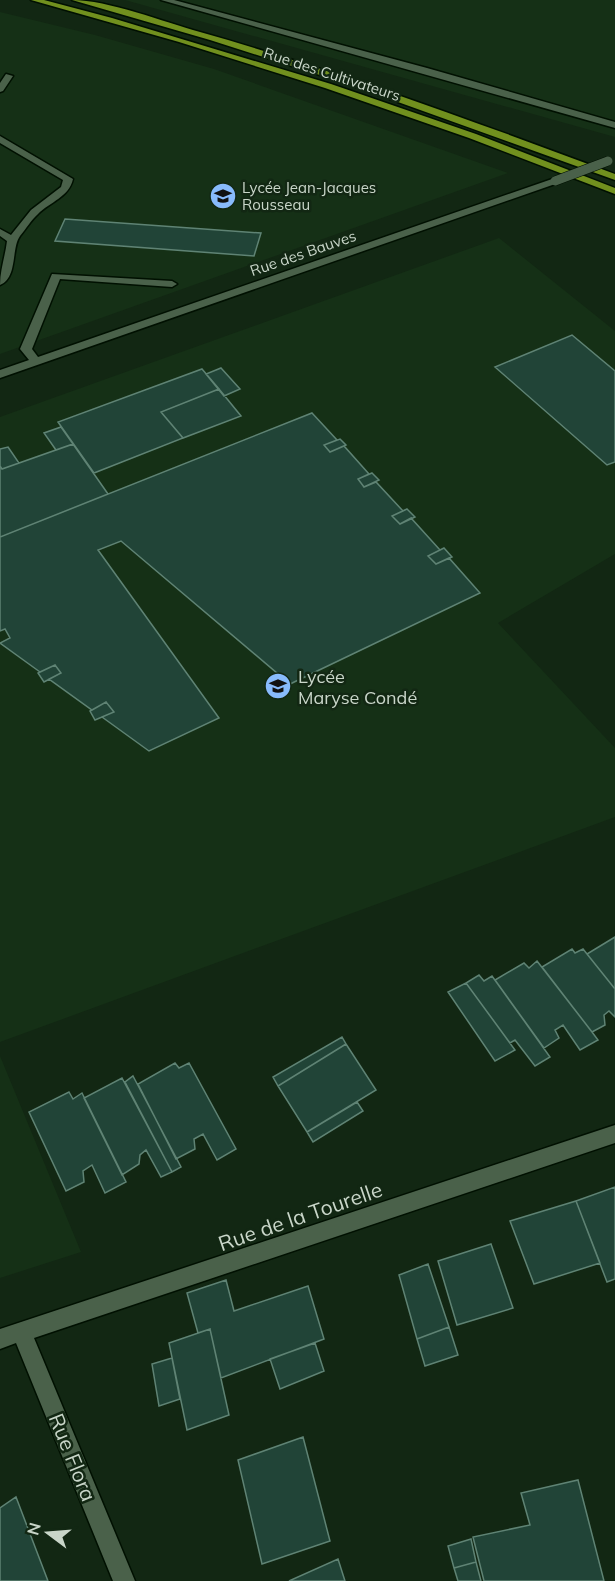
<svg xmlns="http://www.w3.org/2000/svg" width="615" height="1581" viewBox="0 0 615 1581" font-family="Mulish,sans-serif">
	<rect width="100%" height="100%" fill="#122713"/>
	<path fill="#153016" d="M125,0h490v137z
		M0,12l95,23 119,34 294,104 -508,181z
		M499,238l116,93v223l-117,69 117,125v69l-615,225v-625z
		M0,1056l81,196 -81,26z"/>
	<path fill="#214437" stroke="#5f8374" stroke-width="1.5" d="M65,219l196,14 -7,23 -199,-15z
		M572,335l43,36v91l-8,3 -112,-98z
		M221,368l19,21 -16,7 -18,-22z
		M202,369l17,20 -58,23 22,26 -89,35 -36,-51z
		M219,389l22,27 -58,22 -22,-26z
		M312,413l25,27 -13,5 6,7 14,-6 25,28 -11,5 6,8 12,-5 27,29 -11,5 8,8 11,-6 29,32 -12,6 8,8 13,-6 31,35 -190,91 -169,-143 -23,9 121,168 -70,33 -47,-34 12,-5 -8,-10 -14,8 -43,-31 12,-6 -6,-8 -15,7 -40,-29 10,-5 -5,-9 -5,2v-94z
		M61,427l12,17 -17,6 -12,-17z
		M340,439l6,6 -16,7 -6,-7z
		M73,444l35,50 -108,43v-71l2,3z
		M8,447l11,16 -17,6 -2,-3v-17z
		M372,473l7,7 -15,7 -6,-8z
		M407,509l8,8 -15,7 -8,-8z
		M444,548l8,9 -16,7 -8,-8z
		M55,665l6,8 -17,9 -6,-9z
		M106,702l8,10 -19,8 -5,-9z
		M615,937v52l-28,-35z
		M572,949l3,4 8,-4 32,40v28l-6,-6 -5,4 1,10 -13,7 -50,-65z
		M537,961l55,71 6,8 -18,10 -17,-25 -8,5 4,8 -15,10 -49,-68 29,-17 5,5z
		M479,975l5,6 8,-5 58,81 -15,9 -20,-26 -5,3 -44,-60z
		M466,983l49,67 -20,11 -47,-69z
		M342,1037l4,7 -68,42 -5,-9z
		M346,1044l30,46 -69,42 -29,-46z
		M175,1063l4,5 10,-5 47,86 -19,11 -14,-26 -9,5 1,10 -19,10 -38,-75z
		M133,1076l48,91 -9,5 -47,-90z
		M122,1078l50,94 -11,5 -15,-27 -6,5 -1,9 -17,11 -38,-77z
		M69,1092l4,7 9,-6 44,89 -21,11 -13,-28 -9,6 1,11 -18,9 -37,-79z
		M357,1102l6,9 -50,31 -6,-10z
		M615,1187v92l-8,3 -31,-81z
		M576,1201l24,62 -66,21 -24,-63z
		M491,1244l22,64 -56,17 -19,-64z
		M428,1264l21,63 -32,12 -18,-64z
		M226,1280l8,31 74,-25 16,53 -103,39 -11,-49 -12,4 -11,-40z
		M449,1327l9,28 -33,11 -8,-27z
		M210,1329l19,86 -42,15 -18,-87z
		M315,1343l9,28 -44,18 -10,-30z
		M172,1358l8,41 -21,7 -7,-42z
		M303,1437l27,104 -68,23 -24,-104z
		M578,1480l26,101h-120l-11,-44 57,-12 -9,-32z
		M16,1497l32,84h-48v-73z
		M471,1539l5,23 -22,6 -6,-22z
		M338,1559l7,22h-56z
		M476,1562l5,19h-23l-4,-13z"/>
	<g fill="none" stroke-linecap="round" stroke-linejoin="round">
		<defs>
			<path id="minor" d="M161,0h13l253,68 188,54v6z
				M6,74l7,2 -10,15 -3,1v-9z
				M0,136l73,43c-4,18 -23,23 -35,35 -7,6 -12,15 -18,22 -9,12 -2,42 -20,49 0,-15 5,-28 7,-44l-7,-5v-7l11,6 20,-25 30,-23 2,-7 -63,-37z
				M555,178l5,3 -2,2 -558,195v-8l29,-10 -9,-11 32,-75 120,7 5,3 -5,3 -112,-8 -28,70 6,8z
				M615,1125v18l-581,195 101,243h-22l-97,-238 -16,6v-20z"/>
			<path id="major" d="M31,0h13l68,18 219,66 145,50 139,54v6l-146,-56 -144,-50 -146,-46z
				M72,0c36,0 92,22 128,32 141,40 278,91 415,142v6l-270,-97 -135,-43z"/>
		</defs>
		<use href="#minor" stroke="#001001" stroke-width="3"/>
		<use href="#major" stroke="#001001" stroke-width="3"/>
		<use href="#minor" fill="#4a614a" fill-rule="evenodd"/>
		<use href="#major" fill="#71901e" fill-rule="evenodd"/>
		<defs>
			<path id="minor-bridge" d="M555,181l53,-20"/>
		</defs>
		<use href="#minor-bridge" stroke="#001001" stroke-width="10" stroke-linecap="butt"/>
		<use href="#minor-bridge" stroke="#4a614a" stroke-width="9"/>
	</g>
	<defs>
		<symbol id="school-disc" viewBox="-11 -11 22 22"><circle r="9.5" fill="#88bbfc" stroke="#122713"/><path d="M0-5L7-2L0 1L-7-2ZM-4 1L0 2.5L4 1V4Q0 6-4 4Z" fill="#111"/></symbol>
	</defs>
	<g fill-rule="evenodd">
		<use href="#school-disc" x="208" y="181" width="30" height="30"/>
		<use href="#school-disc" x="263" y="671" width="30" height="30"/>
	</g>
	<g text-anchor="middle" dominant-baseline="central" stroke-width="5" stroke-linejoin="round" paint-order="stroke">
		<g font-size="15" fill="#c9d6c9" stroke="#122713">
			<text transform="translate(332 74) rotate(18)">Rue des Cultivateurs</text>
			<text transform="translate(303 253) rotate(-19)">Rue des Bauves</text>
		</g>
		<g font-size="15" fill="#c9d6c9" stroke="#122713" text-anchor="start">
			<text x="242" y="187">Lycée Jean-Jacques<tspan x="242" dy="17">Rousseau</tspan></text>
		</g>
		<g font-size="18" fill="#c9d6c9" stroke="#122713" text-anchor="start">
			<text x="298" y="676">Lycée<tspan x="298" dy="21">Maryse Condé</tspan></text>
		</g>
		<g font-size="21" fill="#c9d6c9" stroke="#122713">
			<text transform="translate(300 1216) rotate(-19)">Rue de la Tourelle</text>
			<text transform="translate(73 1457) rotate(68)">Rue Flora</text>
		</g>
	</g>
	<g transform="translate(48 1533) rotate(286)" stroke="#122713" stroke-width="4.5" paint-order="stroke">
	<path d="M0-4.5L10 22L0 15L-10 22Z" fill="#c9d6c9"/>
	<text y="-9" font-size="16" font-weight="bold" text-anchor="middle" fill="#c9d6c9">N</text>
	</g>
</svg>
